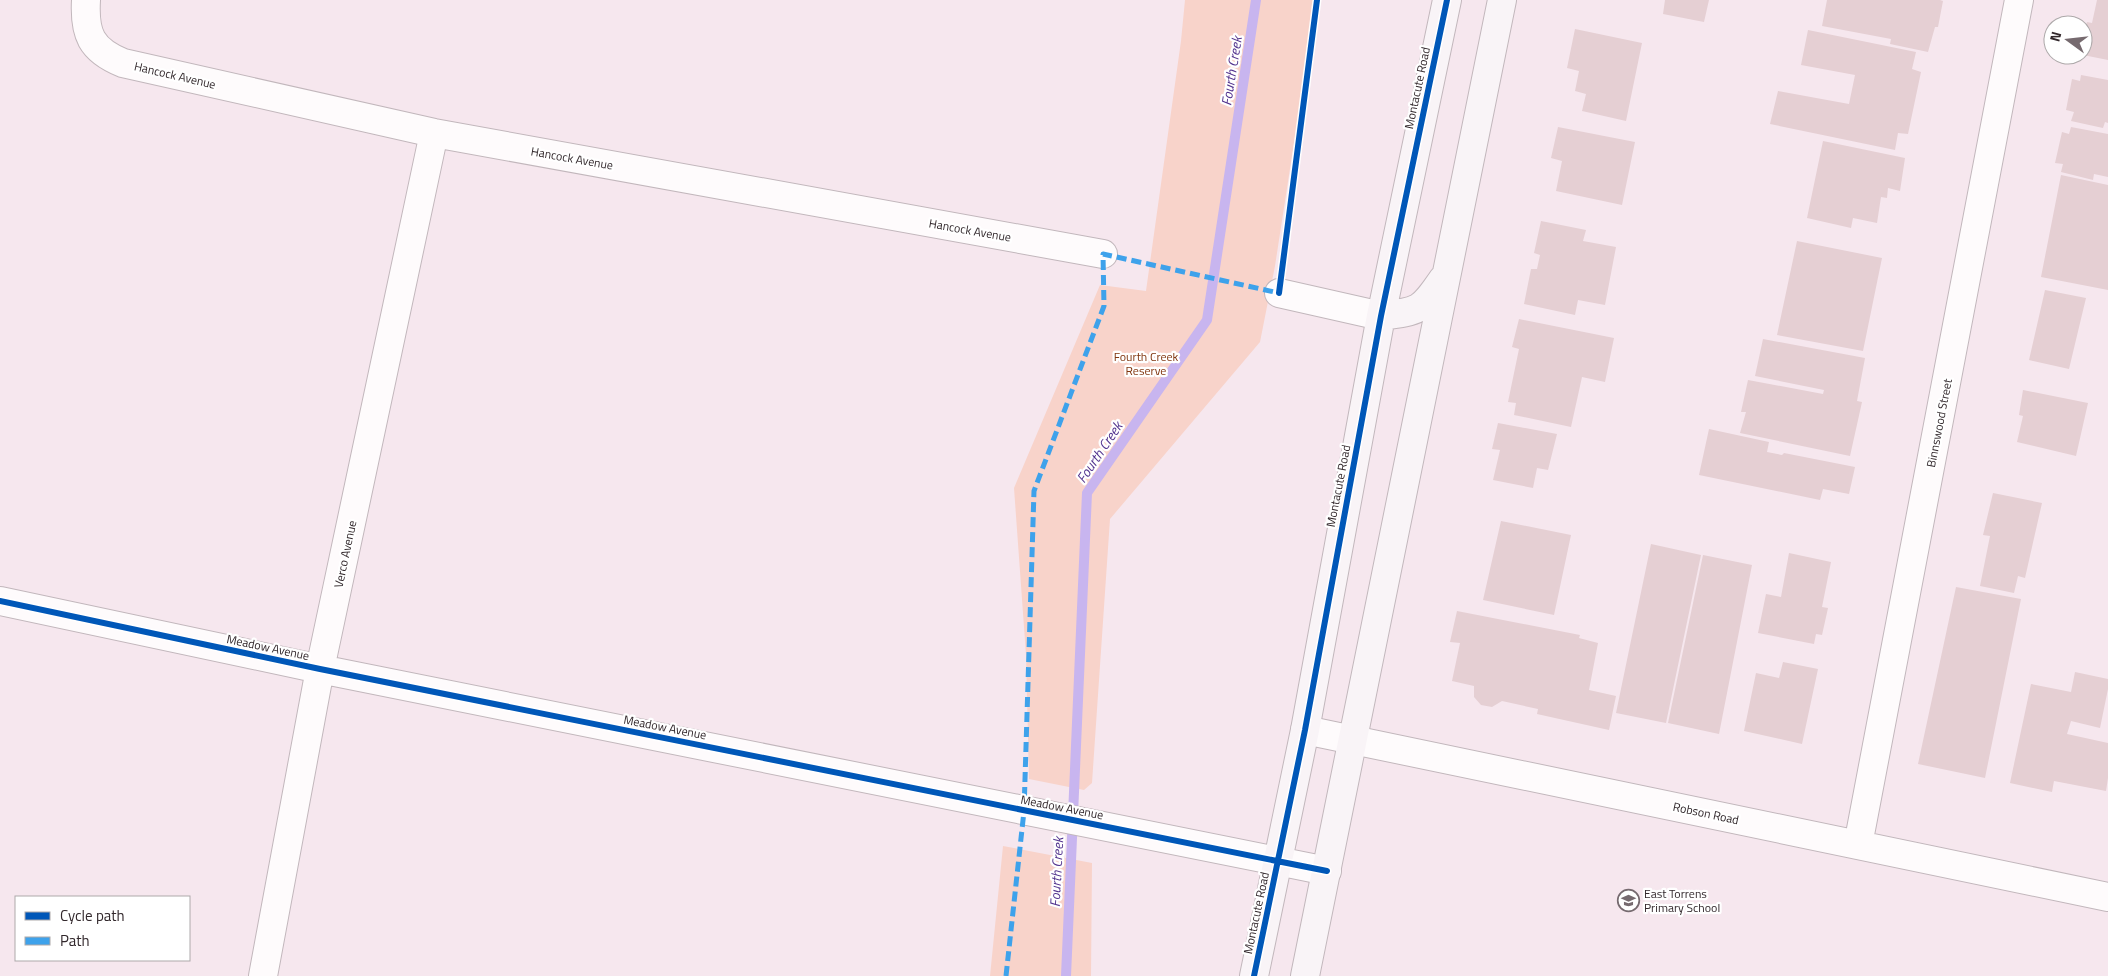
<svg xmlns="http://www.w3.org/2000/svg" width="2108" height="976" viewBox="0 0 2108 976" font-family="'Titillium Web',sans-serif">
	<rect width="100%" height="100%" fill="#f6e7ee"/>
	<path fill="#f8d3ca" d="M1185,0h131l-41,266 -15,76 -150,177 -18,264 -8,7 -55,-11 -3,-124 -12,-167 86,-203 46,6 35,-250z
		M1003,846l89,17 -1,113h-101z"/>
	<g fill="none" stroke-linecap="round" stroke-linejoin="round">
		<path stroke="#c8b5ef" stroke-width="10" d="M1066,976l21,-483 120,-173 49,-320"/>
	</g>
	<path fill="#e5cfd3" d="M1665,0h44l-5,22 -41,-8z
		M1827,0h113l3,1 -5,26h-3l-7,25 -38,-8 1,-5 -69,-13z
		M2097,0h11v60l-25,-5v-14l4,-19 5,1z
		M1575,29l67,14 -16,78 -44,-10 4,-17 -11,-3 4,-20 -12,-3z
		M1808,30l108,22 -4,17 9,3 -13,62 -10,-1 -3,17 -125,-26 8,-33 71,13 6,-29 -54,-10z
		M2081,75l27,5v43l-3,-1 -2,6 -32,-7 3,-9 -8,-2 6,-31 8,2z
		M1558,127l77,15 -13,63 -66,-14 6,-30 -11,-3z
		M2071,127l37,7v43l-14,-3 -1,6 -32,-8 2,-8 -8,-1 7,-31 7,2z
		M1823,141l82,17 -5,33 -12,-3 -1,10 -6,-1 -4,26 -24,-5 -2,10 -44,-10z
		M2061,175l47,10v105l-67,-13z
		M1541,221l45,9 -3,11 33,6 -11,58 -27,-5 -3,15 -51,-11 7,-35h6l3,-14 -6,-2z
		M1797,241l85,17 -19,93 -86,-16z
		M2045,290l41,8 -17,71 -40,-9z
		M1519,319l95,19 -9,44 -23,-5 -11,50 -57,-12 2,-12 -8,-1 11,-53 -7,-2z
		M1763,339l102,19 -8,43 5,1 -12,54 -110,-23 6,-21h-5l7,-32 75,14 1,-4 -69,-14z
		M2023,390l65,13 -12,53 -59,-14 6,-26 -4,-1z
		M1498,423l59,11 -9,36 -11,-2 -4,20 -40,-8 7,-30 -8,-1z
		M1709,429l60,13 -2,10 15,3 2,-2 71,14 -6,27 -26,-5 -3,11 -121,-25z
		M1993,493l49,10 -17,75 -7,-2 -4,17 -34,-7 10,-50 -7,-1z
		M1501,521l70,14 -17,80 -71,-15z
		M1651,544l50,11 -35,168 -50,-10z
		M1789,553l42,9 -9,45 6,1 -6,27 -6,-1 -2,10 -56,-11 8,-39 15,3z
		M1703,555l49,10 -33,169 -51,-11z
		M1956,587l65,12 -36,179 -67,-14z
		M1457,611l123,24 -1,3 19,5 -9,47 27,6 -7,34 -72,-16 1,-5 -36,-8 -10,6 -11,-2 -7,-8v-11l-22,-5 8,-38 -10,-1z
		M1783,662l35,7 -16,75 -58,-13 12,-58 23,5z
		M2075,672l33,7v10l-8,39 -29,-7 -4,13 41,9v35l-2,13 -52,-10 -2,11 -42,-9 21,-99 40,8z"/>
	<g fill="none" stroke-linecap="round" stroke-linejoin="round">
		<defs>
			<path id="minor" d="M86,0c-2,34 5,50 37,63l311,70 669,121
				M1279,293l102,23
				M0,601l320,68 1007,202
				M1305,730l803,167
				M1858,845l161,-845
				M263,976l57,-307 114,-536"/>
			<path id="secondary" d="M1381,316c39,-5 40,-5 62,-37
				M1254,976l51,-246 76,-414 66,-316
				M1305,976l197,-976"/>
		</defs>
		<use href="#minor" stroke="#c2b7bc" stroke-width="30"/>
		<use href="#secondary" stroke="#c2b7bc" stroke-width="30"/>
		<use href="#minor" stroke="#fefbfc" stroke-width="28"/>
		<use href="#secondary" stroke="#f9f4f7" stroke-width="28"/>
		<path stroke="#3ea2eb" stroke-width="5" stroke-dasharray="10 5" stroke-linecap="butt" d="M1006,976l18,-165 10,-320 70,-185 -1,-52 176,39"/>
		<defs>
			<path id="cycleway" d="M1279,293l38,-293
				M0,601l320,68 1007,202
				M1254,976l51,-246 76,-414 66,-316"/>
		</defs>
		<use href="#cycleway" stroke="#fff" stroke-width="9"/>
		<use href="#cycleway" stroke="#0057b8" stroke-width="6"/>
	</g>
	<defs>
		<symbol id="school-ring" viewBox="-11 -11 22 22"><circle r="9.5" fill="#fff" stroke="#766a6f" stroke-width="1.5"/><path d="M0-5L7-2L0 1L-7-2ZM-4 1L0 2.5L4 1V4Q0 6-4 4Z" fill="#766a6f"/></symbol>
	</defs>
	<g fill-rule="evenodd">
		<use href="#school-ring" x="1616" y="888" width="25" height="25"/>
	</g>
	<g text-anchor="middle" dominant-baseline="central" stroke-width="4.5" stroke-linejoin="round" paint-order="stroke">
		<g font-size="12" fill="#31272b" stroke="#fff">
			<text transform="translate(175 75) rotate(13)">Hancock Avenue</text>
			<text transform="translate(1417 88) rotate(-78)">Montacute Road</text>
			<text transform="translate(572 158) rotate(10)">Hancock Avenue</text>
			<text transform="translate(970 230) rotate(10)">Hancock Avenue</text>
			<text transform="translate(1939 423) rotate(-79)">Binnswood Street</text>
			<text transform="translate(1338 486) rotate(-79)">Montacute Road</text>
			<text transform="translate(345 554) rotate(-78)">Verco Avenue</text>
			<text transform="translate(268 647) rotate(12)">Meadow Avenue</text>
			<text transform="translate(665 727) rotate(11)">Meadow Avenue</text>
			<text transform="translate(1062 807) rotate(11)">Meadow Avenue</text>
			<text transform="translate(1706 813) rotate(12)">Robson Road</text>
			<text transform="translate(1256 913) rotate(-78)">Montacute Road</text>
		</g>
		<g font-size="12" fill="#80350e" stroke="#fff">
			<text x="1146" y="356">Fourth Creek<tspan x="1146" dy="14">Reserve</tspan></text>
		</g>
		<g font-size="12" fill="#31272b" stroke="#fff" text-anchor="start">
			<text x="1644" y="893">East Torrens<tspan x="1644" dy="14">Primary School</tspan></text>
		</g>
		<g font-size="14" font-style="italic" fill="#52338e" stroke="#fff">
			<text transform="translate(1231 71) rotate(-81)">Fourth Creek</text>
			<text transform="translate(1099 452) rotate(-56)">Fourth Creek</text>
			<text transform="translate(1056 872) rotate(-87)">Fourth Creek</text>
		</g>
	</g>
	<rect x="15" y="896" width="175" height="65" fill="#ffffff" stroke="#ada9aa"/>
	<rect x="25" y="912" width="25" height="8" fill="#0057b8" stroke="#ada9aa"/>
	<text x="60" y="921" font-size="15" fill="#31272b">Cycle path</text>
	<rect x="25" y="937" width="25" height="8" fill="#3ea2eb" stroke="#ada9aa"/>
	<text x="60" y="946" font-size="15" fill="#31272b">Path</text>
	<g transform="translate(2068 40) rotate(285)"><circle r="24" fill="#ffffff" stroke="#ada9aa"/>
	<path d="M0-4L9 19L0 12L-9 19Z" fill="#766a6f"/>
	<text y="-8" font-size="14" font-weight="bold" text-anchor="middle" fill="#31272b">N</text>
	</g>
</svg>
